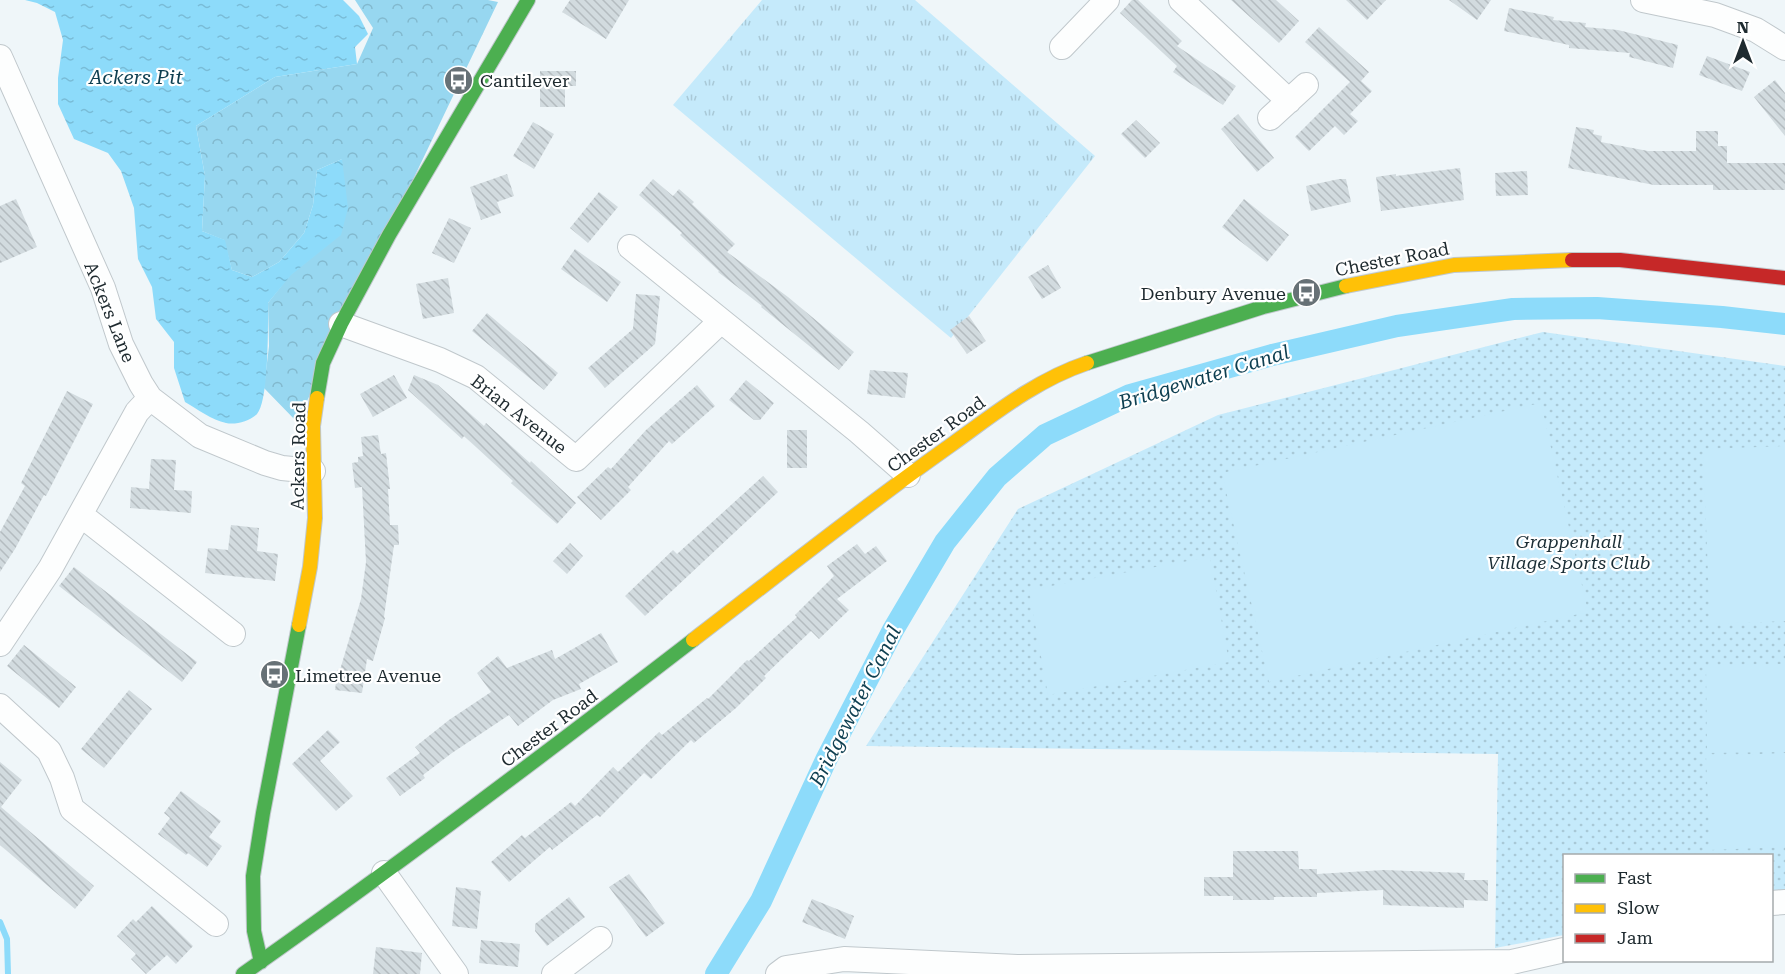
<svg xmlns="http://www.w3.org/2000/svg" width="1785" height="974" viewBox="0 0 1785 974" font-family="'Roboto Serif',serif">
	<defs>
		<pattern id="grass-tufts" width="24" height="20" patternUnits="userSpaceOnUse" patternTransform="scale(1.5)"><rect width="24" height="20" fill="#c5eafb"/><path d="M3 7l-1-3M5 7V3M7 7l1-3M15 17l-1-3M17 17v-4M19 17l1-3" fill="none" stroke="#a9c9d7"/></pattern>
		<pattern id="forest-crowns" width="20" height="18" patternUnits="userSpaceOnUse" patternTransform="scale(1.5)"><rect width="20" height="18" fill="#97d7f0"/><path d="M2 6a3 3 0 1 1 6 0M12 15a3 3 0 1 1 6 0" fill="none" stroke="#82b9ce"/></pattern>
		<pattern id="park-dots" width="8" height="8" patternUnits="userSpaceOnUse" patternTransform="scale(1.5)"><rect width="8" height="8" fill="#c5eafb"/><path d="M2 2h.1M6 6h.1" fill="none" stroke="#a9c9d7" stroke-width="1.8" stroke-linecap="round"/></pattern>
		<pattern id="water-ripples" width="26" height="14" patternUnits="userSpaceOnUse" patternTransform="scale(1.5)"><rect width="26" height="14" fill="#8ddbfa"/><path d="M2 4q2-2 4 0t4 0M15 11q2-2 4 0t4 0" fill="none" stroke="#79bcd7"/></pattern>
		<pattern id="building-back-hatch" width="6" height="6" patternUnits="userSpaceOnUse" patternTransform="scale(1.5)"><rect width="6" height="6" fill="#d2dbdf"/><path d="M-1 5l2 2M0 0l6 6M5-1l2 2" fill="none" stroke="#b4bcc0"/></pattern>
	</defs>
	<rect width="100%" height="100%" fill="#eff6f9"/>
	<path fill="url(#grass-tufts)" d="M762,0h153l180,156 -144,182 -278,-233z"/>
	<path fill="url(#forest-crowns)" d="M355,0h133l10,2 -201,420 -33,-34 5,-42 -1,-43 22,-28 51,-41 1,-75 -25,11 -4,35 -9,28 -25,29 -27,15 -20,-7 -8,-30 -22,-9 3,-55 -9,-50 79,-49 82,-13 16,-36z"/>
	<path fill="url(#park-dots)" d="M1543,332l242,34v526l-13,3v-39h-208v79l-69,13 3,-194 -632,-8 152,-237 200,-94z"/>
	<path fill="#c5eafb" d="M1541,403l47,209 -319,70 -47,-209z
		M1785,446v175l-75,3 -7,-175z
		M1210,557l19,105 -181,33 -19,-105z
		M1785,664v88l-78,1 -1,-88z
		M1785,753v94l-75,3 -4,-94z"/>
	<path fill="url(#water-ripples)" d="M25,0h318l16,16 9,18 -13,13 2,17 -82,13 -79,49 9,50 -3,55 23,9 7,30 20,7 27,-15 25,-29 9,-28 4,-35 25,-11 6,49 -7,27 -50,40 -23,28c0,21 1,98 -11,111 -7,7 -21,11 -31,9 -14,-3 -29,-14 -41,-21l-11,-34v-26l-18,-23 -4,-32 -14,-28 -4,-51 -13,-37 -13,-18 -34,-14 -16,-35v-26l5,-38 -8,-28 -18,-9z"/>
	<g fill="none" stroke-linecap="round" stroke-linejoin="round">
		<path stroke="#8ddbfa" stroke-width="6" d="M0,922l7,17 1,35"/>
		<path stroke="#8ddbfa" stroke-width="22" d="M716,974l45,-73 65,-141 67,-130 52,-88 52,-65 48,-42 85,-40 142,-40 125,-29 116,-17 84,-1 125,9 63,7"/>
	</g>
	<path fill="url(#building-back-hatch)" d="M570,0h59l-23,39 -44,-27z
		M1132,0h6l44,41 -5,5 59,40 -13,19 -50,-33 4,-6 -57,-53z
		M1231,0h45l23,21 -20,22z
		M1346,0h40l-19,20z
		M1449,0h42l-14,20z
		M1509,8l45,9 -1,3 33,3 -1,4 33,3 60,15 -5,23 -44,-11 1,-4 -61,-5v-3l-65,-14z
		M1319,27l50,45 -8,9 11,10 -22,23 8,7 -14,14 -9,-9 -26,25 -14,-14 55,-55 -45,-40z
		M1707,56l43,16 -8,19 -43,-16z
		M540,71h36v15h-11v21h-25z
		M1775,80l10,13v43l-31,-39z
		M1238,114l36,44 -17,14 -36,-43z
		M1136,120l24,23 -15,15 -24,-24z
		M533,122l21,12 -20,35 -21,-13z
		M1576,127l18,3 -1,4 9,2 -1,6 47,9h48v-20h22v15h9v17h58v27h-72v-5h-59l-86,-17z
		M1460,168l4,32 -83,11 -5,-34 20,-3v2z
		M1527,171l1,24 -32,1 -1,-23z
		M507,174l7,22 -17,6 4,11 -20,7 -11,-33z
		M653,179l20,17 6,-7 15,13 -2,2 43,40 -8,8 61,45 66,55 -15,18 -78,-63 1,-1 -44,-34 1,-1 -39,-36 2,-2 -43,-38z
		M1339,179h7l5,23 -40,9 -5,-25z
		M599,192l19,15 -30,36 -18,-15z
		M16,199l21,48 -37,16v-57z
		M1244,199l45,36 -22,27 -45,-35z
		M449,218l22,10 -17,35 -22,-10z
		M575,249l46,33 -14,20 -46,-33z
		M1048,265l13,23 -19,11 -14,-22z
		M448,278l6,35 -31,6 -7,-35z
		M636,294l24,2 -5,48 -50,44 -17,-20 45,-39z
		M487,313l71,60 -14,17 -72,-59z
		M969,316l17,25 -19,13 -17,-24z
		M870,370l38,3 -3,25 -38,-4z
		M394,375l13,23 -34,19 -13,-23z
		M414,375l24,10 46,41 2,-3 44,40 1,-2 45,42 -19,21 -46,-41 2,-2 -49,-45 -2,3 -54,-49z
		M746,380l28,23 -14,17h-6l-25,-20z
		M697,385l18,21 -43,38 -3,-3 -41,46 3,3 -30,30 -24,-23 31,-30 3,2 35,-39z
		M67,391l26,13 -47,92 -2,-1 -29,54 -15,23v-40l25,-46 -4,-3z
		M787,430h20v38h-20z
		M378,435l3,19 5,-1 4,36h-2l2,36h8l1,20h-5l-10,72 1,1 -12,43 -6,-2 -5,34 -27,-3 3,-21 2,1 21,-71 5,-37 -4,-75 -7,1 -3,-25 6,-1v-5l5,-1 -2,-19z
		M151,459l25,1 -2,30 18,1 -1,22 -61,-5 1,-21 18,2z
		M763,476l15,16 -133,124 -20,-20 48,-46 4,4z
		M231,525l28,3 -2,23 21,3 -3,27 -70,-8 3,-25 20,2z
		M570,543l13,13 -16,18 -14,-13z
		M857,544l8,10 11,-8 11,15 -50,38 12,11 -30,29 -8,-8 -47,45 2,2 -30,30 -42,35 -3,-3 -40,39 -7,-6 -44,44 -3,-2 -45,35 -2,-3 -41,35 -18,-20 31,-27 3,3 46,-36 4,4 38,-39 5,5 41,-40 3,3 45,-37 1,1 39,-39 2,1 48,-44 -2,-2 39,-39 -7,-10z
		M74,567l123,95 -15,20 -123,-96z
		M601,633l17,29 -39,22 2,5 -28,11 -35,26 -9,-11 -57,38 -29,22 2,3 -25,18 -14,-18 34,-25 -5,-6 34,-27 42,-28 -14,-19 21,-17 9,12 45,-18 3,9z
		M24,645l52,42 -17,21 -52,-42z
		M129,690l23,19 -48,59 -23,-19z
		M328,730l12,12 -20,19 33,35 -17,15 -44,-47z
		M0,762l22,18 -21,27 93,79 -19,23 -75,-64z
		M181,791l40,30 -12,16 13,9 -15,21 -19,-14 -2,2 -28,-21 12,-16 -6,-5z
		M1233,851h65l1,18h18v5l67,-4 81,3 -1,7h24v21l-24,-1v8l-81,-3v-15l-66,3v4h-43v3h-41v-4h-29v-19h29z
		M629,874l36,49 -19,14 -37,-50z
		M456,887l25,4 -4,38 -25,-3z
		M569,897l16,20 -38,29 -12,-15v-7z
		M812,899l42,17 -9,23 -43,-17z
		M152,906l41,40 -17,18 -9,-9 -21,19 -15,-15 5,-5 -19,-18 16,-17 3,3z
		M481,940l39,4 -2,23 -39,-4z
		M376,947l46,6 -2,21h-47z"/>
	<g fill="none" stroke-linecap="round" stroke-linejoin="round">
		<defs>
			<path id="street" d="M1181,0l108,101
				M1643,0l72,15 41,15 29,18
				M1062,47l45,-47
				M0,57l103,231 18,56 20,40 9,14 50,38 65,27 17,5 31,3
				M1270,118l36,-33
				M630,247l229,185 49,43
				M341,324l99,36 36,17 100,82 145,-138
				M81,515l152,119
				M0,644l50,-75 87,-157 13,-14
				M0,706l49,45 13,27 10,31 144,115
				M384,873l72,101
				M1772,903l13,-1
				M554,974l46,-35
				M778,974l8,-6 58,-9 174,8 494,-5 52,-12"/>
			<path id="fast" d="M1087,363l176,-56 83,-21
				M317,398l6,-35 18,-39 48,-89 139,-235
				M261,962l-7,-31 -1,-55 10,-63 36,-188
				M243,974c153,-107 302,-220 450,-334"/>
			<path id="slow" d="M1346,286l108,-21 118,-5
				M299,625l11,-58 5,-49 -2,-92 4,-28
				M693,640c85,-65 170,-133 258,-195 43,-31 85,-65 136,-82"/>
			<path id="jam" d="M1572,260h48l165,18"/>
		</defs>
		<use href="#street" stroke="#c0c8cc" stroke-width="26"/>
		<use href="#fast" stroke="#c0c8cc" stroke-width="16"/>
		<use href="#slow" stroke="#c0c8cc" stroke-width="16"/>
		<use href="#jam" stroke="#c0c8cc" stroke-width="16"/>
		<use href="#street" stroke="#fdfefe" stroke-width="24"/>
		<use href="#fast" stroke="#4caf50" stroke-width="14"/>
		<use href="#slow" stroke="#ffc107" stroke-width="14"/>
		<use href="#jam" stroke="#c62828" stroke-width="14"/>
	</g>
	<defs>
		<symbol id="bus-disc" viewBox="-11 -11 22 22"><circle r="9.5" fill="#677176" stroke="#fff"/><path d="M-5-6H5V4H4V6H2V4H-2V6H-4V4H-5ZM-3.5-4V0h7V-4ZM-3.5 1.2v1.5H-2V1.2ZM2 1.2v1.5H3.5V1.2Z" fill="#fff"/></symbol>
	</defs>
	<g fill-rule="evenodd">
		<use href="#bus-disc" x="442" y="64" width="33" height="33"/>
		<use href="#bus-disc" x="1290" y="276" width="33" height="33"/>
		<use href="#bus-disc" x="258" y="658" width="33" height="33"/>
	</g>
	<g text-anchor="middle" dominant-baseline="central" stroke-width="4.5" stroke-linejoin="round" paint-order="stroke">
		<g font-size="18" fill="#1e2a2f" stroke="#fff" text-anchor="start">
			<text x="480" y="80">Cantilever</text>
			<text x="1286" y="293" text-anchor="end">Denbury Avenue</text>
			<text x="295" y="675">Limetree Avenue</text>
		</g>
		<g font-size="18" fill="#1e2a2f" stroke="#fff">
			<text transform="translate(1392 259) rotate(-11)">Chester Road</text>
			<text transform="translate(110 312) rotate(68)">Ackers Lane</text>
			<text transform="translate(519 414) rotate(38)">Brian Avenue</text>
			<text transform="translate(936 434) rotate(-36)">Chester Road</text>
			<text transform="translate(298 456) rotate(-89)">Ackers Road</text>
			<text transform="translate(549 728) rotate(-37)">Chester Road</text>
		</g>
		<g font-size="18" font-style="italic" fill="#1a2d35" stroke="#fff">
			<text x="1569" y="541">Grappenhall<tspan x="1569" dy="21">Village Sports Club</tspan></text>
		</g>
		<g font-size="20" font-style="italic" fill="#0e3f51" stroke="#fff">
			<text x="136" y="77">Ackers Pit</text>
			<text transform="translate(1204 377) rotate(-17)">Bridgewater Canal</text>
			<text transform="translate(855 706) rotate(-63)">Bridgewater Canal</text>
		</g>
	</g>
	<rect x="1563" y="854" width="210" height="108" fill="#ffffff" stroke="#a5aaac" stroke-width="1.5"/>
	<rect x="1575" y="874" width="30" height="9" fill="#4caf50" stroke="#a5aaac" stroke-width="1.5"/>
	<text x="1617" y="884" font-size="18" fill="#1e2a2f">Fast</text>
	<rect x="1575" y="904" width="30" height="9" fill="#ffc107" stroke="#a5aaac" stroke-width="1.5"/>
	<text x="1617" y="914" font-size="18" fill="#1e2a2f">Slow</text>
	<rect x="1575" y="934" width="30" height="9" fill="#c62828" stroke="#a5aaac" stroke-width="1.5"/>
	<text x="1617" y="944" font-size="18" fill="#1e2a2f">Jam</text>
	<g transform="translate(1743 42)" stroke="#ffffff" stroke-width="4.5" paint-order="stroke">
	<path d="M0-4.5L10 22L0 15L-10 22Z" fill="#1e2a2f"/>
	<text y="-9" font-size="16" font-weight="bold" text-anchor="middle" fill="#1e2a2f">N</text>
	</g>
</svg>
